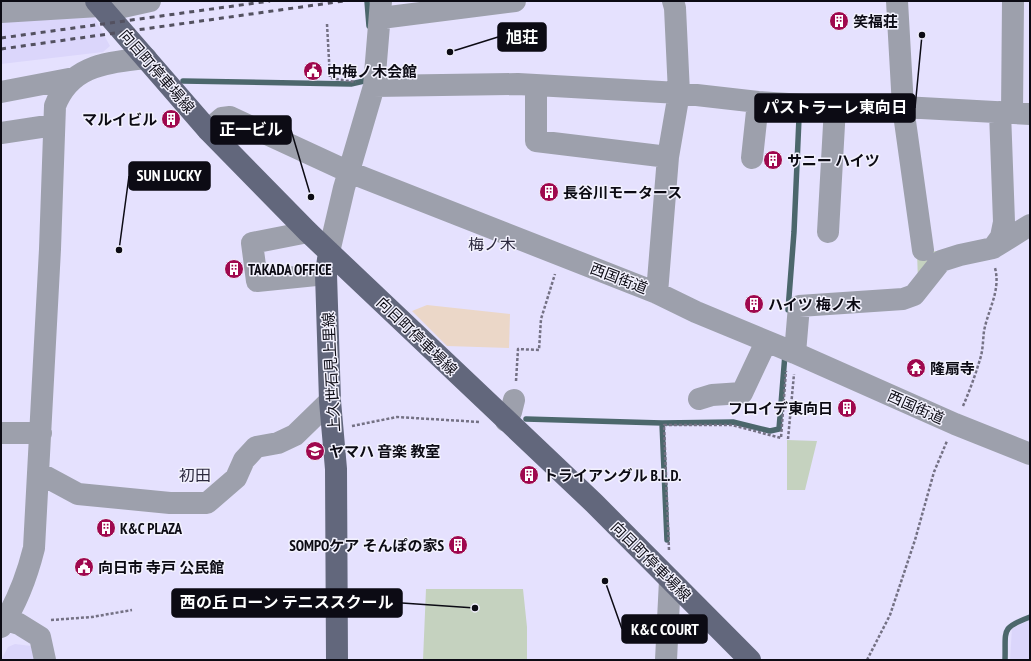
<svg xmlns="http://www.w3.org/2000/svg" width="1031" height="661" viewBox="0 0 1031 661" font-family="'PT Sans Narrow','Noto Sans JP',sans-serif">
	<rect width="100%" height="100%" fill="#e5e1fe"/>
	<path fill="#dbd6fb" d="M91,11l19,35 -7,6 -102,12v-48z
		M1030,620v40h-20l2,-32z
		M15,644l16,2 3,14h-33l7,-13z"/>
	<path fill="#ebd7c8" d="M427,305l83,9 -1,34 -62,-2 -35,-35z"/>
	<path fill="#c5d2bf" d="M939,251l-21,30 -1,-29z
		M787,440l30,1 -12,49h-18z
		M426,589h97l4,38v33h-104z"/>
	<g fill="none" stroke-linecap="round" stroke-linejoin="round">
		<path stroke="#4c676c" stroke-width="5.5" d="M367,1l2,25
			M183,81l168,3 13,-3 2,-5
			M788,310l6,-78 5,-114 4,-8
			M526,419l136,4
			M667,540l-5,-117 71,-1 37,9 9,-2 6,-75
			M1005,660c1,-30 -5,-32 25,-43"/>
		<path stroke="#747184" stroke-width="2.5" stroke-dasharray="3 2" stroke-linecap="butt" d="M327,24l3,54 26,4
			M516,381l2,-32 21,1 2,-31 14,-45
			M963,406c7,-16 13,-33 18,-50 2,-8 2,-17 3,-25 4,-21 17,-41 11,-63
			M352,426l45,-9 83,5
			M788,439l6,-65
			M669,550l-5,-125h68l49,13 5,-67
			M51,620l41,-3 40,-7
			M867,660l23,-45 25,-75 19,-68 13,-31"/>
		<path stroke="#9da0ac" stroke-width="22" d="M897,1l6,106 20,143
			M105,11l45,-10
			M1,12l98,-6
			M381,18l134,-17
			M536,85v56l132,16
			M374,86l144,-2 161,9 79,9 77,5h68l127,7
			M1,92l73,-14
			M1012,113l1,-112
			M208,130l14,-12 8,-1 119,55 308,121 39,19 99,41 160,71 75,30
			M1,133l53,-8
			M752,158l6,-56
			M308,232l-56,11 5,38 69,-7
			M828,232l7,-125
			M993,248l8,-11 3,-15 -4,-110
			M329,252l15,-64 30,-102 7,-85
			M657,293l11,-136 11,-64 -4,-85 -2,-7
			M795,353l4,-47 104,-7 11,-4 27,-34 19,-6 33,-7 37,-23
			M699,399l13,-4 30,-2 24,-51
			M506,421l5,-9 3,-12
			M1,433h40
			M39,473l39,21 92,9h37l29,-25 8,-18 12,-13 22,-4 17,-8 35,-34
			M6,620l13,4 21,13 5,23
			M1,627c16,-24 26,-51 33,-79l16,-299 5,-143c16,-42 53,-43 91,-48
			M666,660l4,-80"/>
		<path stroke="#62677c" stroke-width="22" d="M96,1l112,129 100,102 286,271 156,157
			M329,252l-3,22 4,127 6,68 1,191"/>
		<path stroke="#535160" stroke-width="3" stroke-dasharray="5 5" stroke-linecap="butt" d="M1,38l269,-37
			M1,49l343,-48"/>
	</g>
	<defs>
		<symbol id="building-disc" viewBox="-11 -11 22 22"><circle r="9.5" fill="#9f084e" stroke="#f2f1fd"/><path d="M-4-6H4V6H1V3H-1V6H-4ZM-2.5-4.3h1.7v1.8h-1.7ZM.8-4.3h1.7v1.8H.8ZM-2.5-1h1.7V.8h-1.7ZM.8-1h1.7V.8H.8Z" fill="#fff"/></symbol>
		<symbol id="civic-disc" viewBox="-11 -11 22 22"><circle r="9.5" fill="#9f084e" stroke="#f2f1fd"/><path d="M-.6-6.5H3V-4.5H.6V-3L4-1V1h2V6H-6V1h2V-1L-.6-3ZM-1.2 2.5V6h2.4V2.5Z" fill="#fff"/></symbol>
		<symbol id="temple-disc" viewBox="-11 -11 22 22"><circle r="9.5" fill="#9f084e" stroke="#f2f1fd"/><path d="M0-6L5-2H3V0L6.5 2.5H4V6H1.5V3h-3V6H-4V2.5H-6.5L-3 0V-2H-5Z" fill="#fff"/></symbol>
		<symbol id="school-disc" viewBox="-11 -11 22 22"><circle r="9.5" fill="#9f084e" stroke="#f2f1fd"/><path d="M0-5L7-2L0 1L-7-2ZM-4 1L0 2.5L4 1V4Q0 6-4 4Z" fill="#fff"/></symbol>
	</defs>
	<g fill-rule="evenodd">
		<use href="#building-disc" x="828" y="10" width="22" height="22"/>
		<use href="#civic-disc" x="302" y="60" width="22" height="22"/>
		<use href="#building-disc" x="160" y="108" width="22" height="22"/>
		<use href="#building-disc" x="762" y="149" width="22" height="22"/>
		<use href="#building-disc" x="538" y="181" width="22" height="22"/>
		<use href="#building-disc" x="223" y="258" width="22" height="22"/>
		<use href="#building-disc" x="743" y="293" width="22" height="22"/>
		<use href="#temple-disc" x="905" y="357" width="22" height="22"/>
		<use href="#building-disc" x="836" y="397" width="22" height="22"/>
		<use href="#school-disc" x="304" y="440" width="22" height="22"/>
		<use href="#building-disc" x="518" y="464" width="22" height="22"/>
		<use href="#building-disc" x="95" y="517" width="22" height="22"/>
		<use href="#building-disc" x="447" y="534" width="22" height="22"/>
		<use href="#civic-disc" x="73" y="556" width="22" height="22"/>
	</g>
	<g text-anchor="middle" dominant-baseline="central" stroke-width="3" stroke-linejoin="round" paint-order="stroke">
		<g font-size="15" font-weight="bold" fill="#0c0b14" stroke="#f2f1fd" text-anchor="start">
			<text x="853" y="21">笑福荘</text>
			<text x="327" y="71">中梅ノ木会館</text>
			<text x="157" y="119" text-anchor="end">マルイビル</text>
			<text x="787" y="160">サニー ハイツ</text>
			<text x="563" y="192">長谷川モータース</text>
			<text x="248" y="269">TAKADA OFFICE</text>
			<text x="768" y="304">ハイツ 梅ノ木</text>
			<text x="930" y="368">隆扇寺</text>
			<text x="833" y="408" text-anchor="end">フロイデ東向日</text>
			<text x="329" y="451">ヤマハ 音楽 教室</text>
			<text x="543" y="475">トライアングル B.L.D.</text>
			<text x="120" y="528">K&amp;C PLAZA</text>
			<text x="444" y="545" text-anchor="end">SOMPOケア そんぽの家S</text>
			<text x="98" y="567">向日市 寺戸 公民館</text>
		</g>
		<g font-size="15" fill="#0c0b14" stroke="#f2f1fd">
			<text transform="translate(157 71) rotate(49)">向日町停車場線</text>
			<text transform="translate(619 278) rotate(21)">西国街道</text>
			<text transform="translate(417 336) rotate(44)">向日町停車場線</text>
			<text transform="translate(331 372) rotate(-93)">上久世石見上里線</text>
			<text transform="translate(916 407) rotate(24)">西国街道</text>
			<text transform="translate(651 561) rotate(45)">向日町停車場線</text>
		</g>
		<g font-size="16" fill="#2b283e" stroke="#f2f1fd">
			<text x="492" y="244">梅ノ木</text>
			<text x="195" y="475">初田</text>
		</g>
	</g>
	<path fill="none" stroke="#0c0b14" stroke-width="1.5" d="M450 52L498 37M922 35L915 108M311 197L291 130M119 250L129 176M475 608L402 603M605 581L622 629"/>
	<g fill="#0c0b14" stroke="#f2f1fd" stroke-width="1.5">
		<circle cx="450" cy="52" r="4"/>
		<circle cx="922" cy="35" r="4"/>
		<circle cx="311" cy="197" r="4"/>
		<circle cx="119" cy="250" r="4"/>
		<circle cx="475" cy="608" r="4"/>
		<circle cx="605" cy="581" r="4"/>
	</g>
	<g fill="#0c0b14" stroke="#0c0b14" stroke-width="1.5">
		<rect x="498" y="23" width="48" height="28" rx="4"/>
		<rect x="755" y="94" width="160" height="28" rx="4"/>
		<rect x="211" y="116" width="80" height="28" rx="4"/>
		<rect x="129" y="162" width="81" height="28" rx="4"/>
		<rect x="172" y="589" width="230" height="28" rx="4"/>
		<rect x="622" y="615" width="85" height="28" rx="4"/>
	</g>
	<g font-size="16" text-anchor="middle" font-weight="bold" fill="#fff">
		<text x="522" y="43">旭荘</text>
		<text x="835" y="113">パストラーレ東向日</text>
		<text x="251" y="135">正一ビル</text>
		<text x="169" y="181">SUN LUCKY</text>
		<text x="287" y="608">西の丘 ローン テニススクール</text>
		<text x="665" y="635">K&amp;C COURT</text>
	</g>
	<rect width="1031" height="661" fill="none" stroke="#0c0b14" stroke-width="4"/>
</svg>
